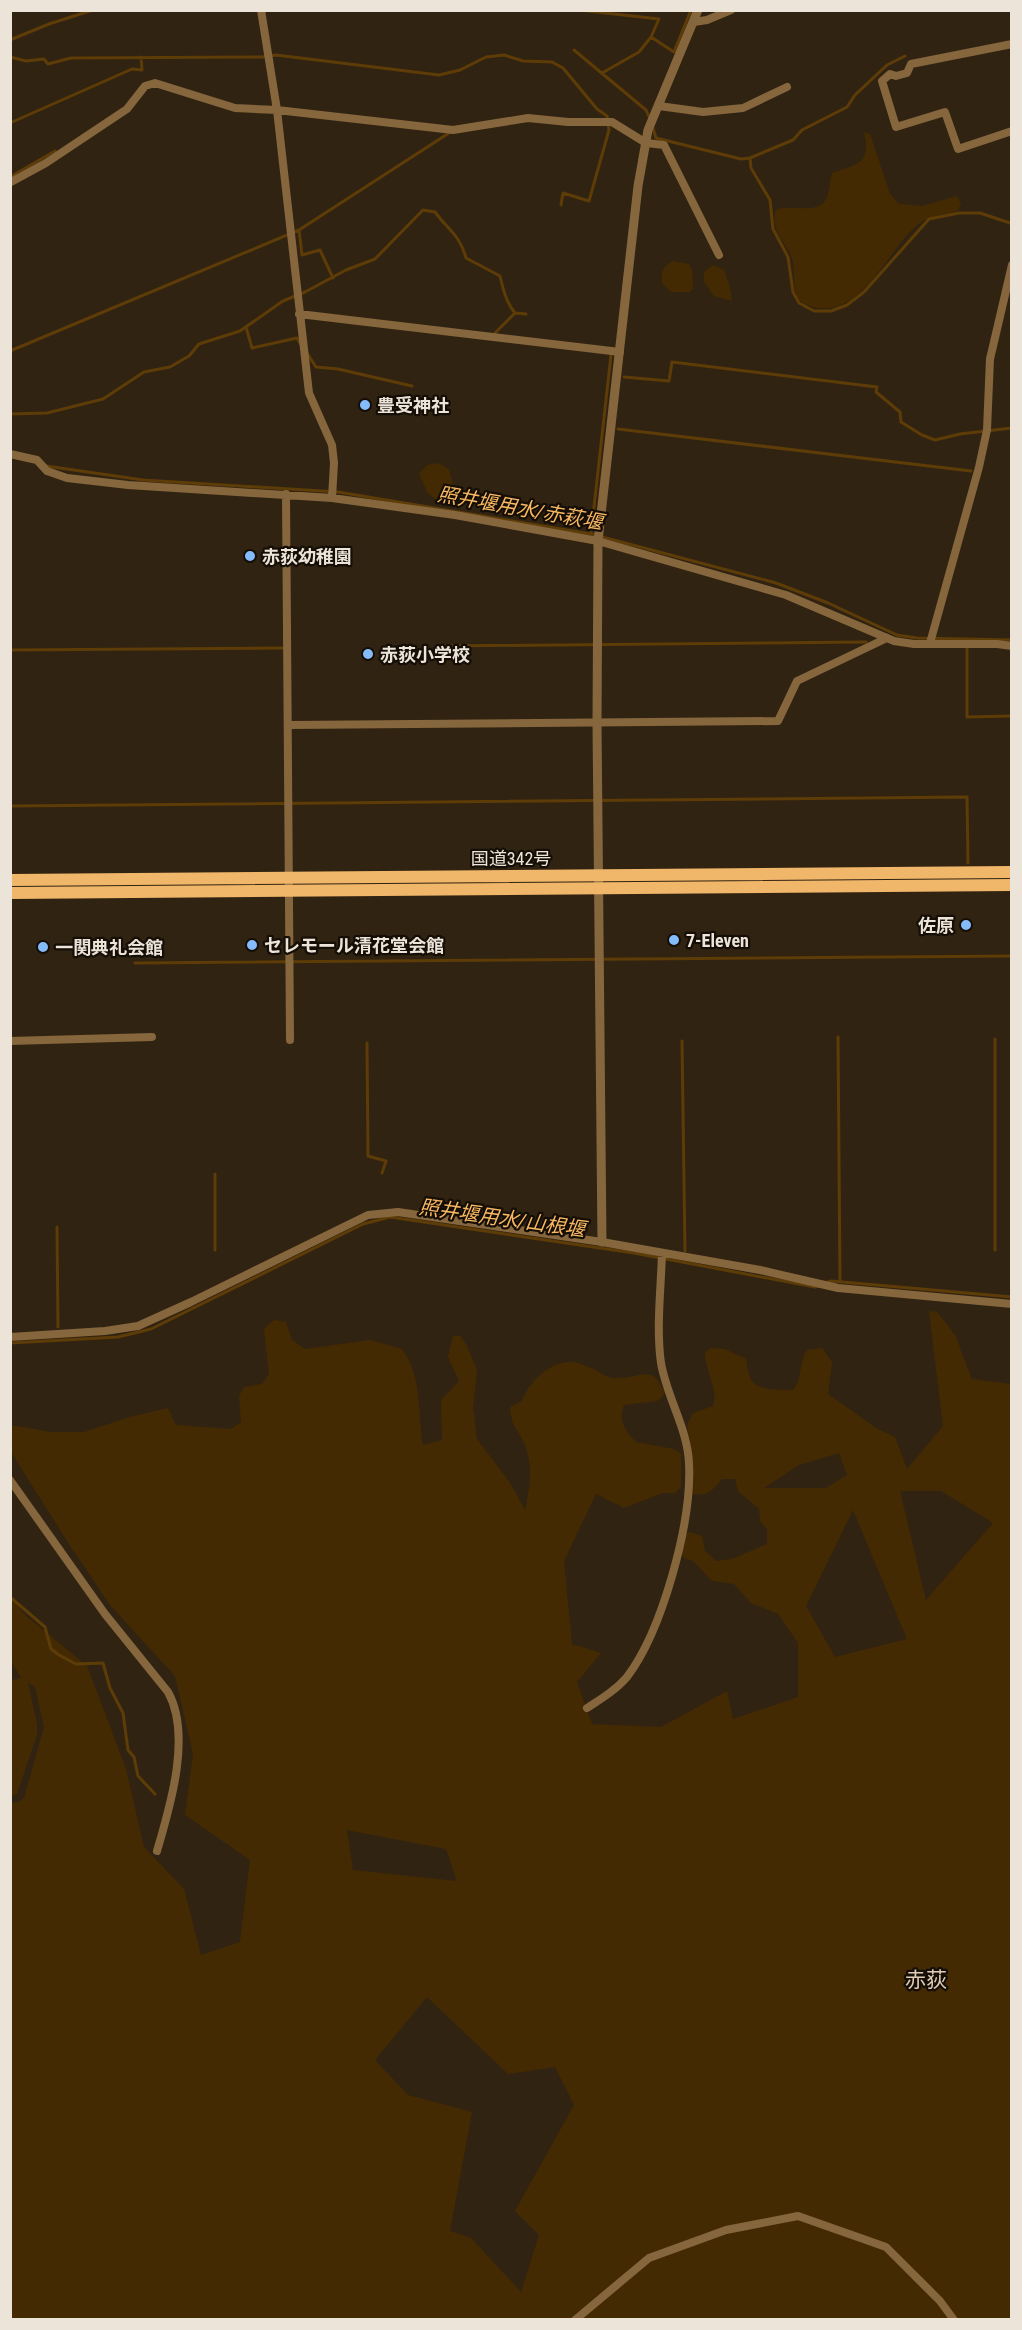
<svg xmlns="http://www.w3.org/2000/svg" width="1022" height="2330" viewBox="0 0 1022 2330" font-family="'Roboto Condensed','Noto Sans JP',sans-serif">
	<rect width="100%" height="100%" fill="#312311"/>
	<path fill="#442a03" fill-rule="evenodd" d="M864,132l6,2 20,60 9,10 23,2 35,-10 4,8 -3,7c-15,4 -31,5 -42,15 -29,26 -56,93 -103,81 -6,-2 -11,-3 -15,-9 -6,-10 -3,-25 -5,-36 -3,-14 -16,-24 -18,-37 -1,-4 0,-10 0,-14 13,-9 45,6 52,-14 3,-7 3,-17 5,-24 24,-8 40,-9 32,-41z
		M673,261l16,3 3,5 1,19 -3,4h-19l-9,-9c-1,-11 0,-16 11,-22z
		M713,265l11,5 5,14 3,17 -18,-5 -10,-14v-10z
		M438,463l11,6 8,31 -22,-1 -8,-7 -8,-18 8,-9z
		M929,1311l8,1 18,23 17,44 39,5v935h-1000v-516l7,-1 6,-4 20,-71 -9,-40 -7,-4 9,41v11l-20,59 -6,2v-116l10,-2 -10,-17 -1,-66 14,19 63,52 39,103 18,78 40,42 17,66 39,-13 10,-82 -65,-45 8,-61 -18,-78 -65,-71 -41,-61 -58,-92v-27l40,7h33l46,-15 38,-9 8,17 55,4 10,-7 -2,-26 5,-9 18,-3 7,-10 -5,-45 10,-9 12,2 6,18 13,9 65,-9 32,9c21,29 15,63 21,96l19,-5 -1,-40 18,-19 -11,-24 5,-21h7l6,8 11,26 -4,38 4,31 34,45 14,26c5,-21 9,-48 -2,-69 -8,-16 -11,-14 -13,-34l12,-6c7,-19 26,-38 47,-39 6,-1 17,4 22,6 7,2 14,9 21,10 27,3 40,-18 53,16l-8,7 -33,4c-6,15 1,26 12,37l38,7 7,5v33l-6,6h-12l-39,15 -28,-14 -32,67 8,83 29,9 -24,29 15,42 69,3 66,-36 6,28 65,-22v-54l-20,-29 -27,-11 -17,-19 -22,-3 -19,-20 -9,-3 -4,-5 4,-18 6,-3 12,4 3,15 11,10 16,-2 35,-15v-15l-7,-8 -1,-12 -21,-18 -3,-12h-13c-9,12 -17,19 -32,14 5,-24 2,-44 -3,-68l6,-12 20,-7c6,-17 -9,-37 -8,-54l6,-4 14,1 21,10c1,6 2,14 5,20 5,12 30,11 42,11 10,-12 5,-25 14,-40l15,-2 10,14 -4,32 48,34 19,9 12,32 36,-43zM839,1453l8,22 -21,13h-62l35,-23zM900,1491h41l52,32 -67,77zM853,1510l54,129 -72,18 -29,-51zM347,1830l99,19 11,32 -104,-11zM427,1997l81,77 47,-7 19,38 -59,106 24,24 -18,57 -50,-54 -21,-7 22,-119 -64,-17 -33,-35z"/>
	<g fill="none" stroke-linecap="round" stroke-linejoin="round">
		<path stroke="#5d3c08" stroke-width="3" d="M579,10l80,9 -8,18 23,15 17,-42
			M10,40l39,-16 44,-14
			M574,50l72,60 4,9
			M10,57l16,4 18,-2 4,5 23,-6 191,-1 14,-2 163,20 21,-5 26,-13 18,-2 19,6 29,1 11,6 34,41 10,7 2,14 -20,71 -26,-8 -2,12
			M602,73l37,-21 12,-15
			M10,123l122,-54 10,1 -1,-13
			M652,125l4,13 85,21 9,-1 43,-18 9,-10 45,-23 8,-12 32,-30 18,-9
			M750,158l1,10 19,32 3,29 15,28 5,35 6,11 15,8h17l16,-6 17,-13 65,-73 30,-6h21l30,10
			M10,177l45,-26
			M299,230l3,25 18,-5 13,28
			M246,327l6,21 45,-10 4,7
			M495,333l20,-20
			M10,351l289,-121 150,-97
			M307,353l9,14 22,2 74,17
			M624,377l45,4 3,-19 205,25 -1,5 24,20 1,10 21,13 13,5 25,-6 52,-6
			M10,414l37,-1 56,-14 41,-27 26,-5 19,-11 10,-12 41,-13 43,-30 22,-9 41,-22 29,-11 48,-49 12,2c13,18 25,23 31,46l34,18c3,13 6,26 15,37l11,1
			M618,429l353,42
			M46,466l97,14 195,12 253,42 185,49 52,20 69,32 20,3 95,2
			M591,534l20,-179
			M967,644v73l45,-1
			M443,646l423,-4
			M10,650l273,-2
			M10,806l957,-9 1,66
			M135,963l877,-7
			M838,1037l2,245
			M995,1039v211
			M682,1041l3,210
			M367,1043l1,113 18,5 -4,12
			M215,1174v76
			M57,1227l1,100
			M825,1283l6,-2 181,16
			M10,1343l108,-6 33,-8 212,-105 27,-7 244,36 181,34 4,-1
			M10,1597l35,30 6,22 8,6 17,9 27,-1 7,25 13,25 5,37 6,7 4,19 17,18"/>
		<path stroke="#86663d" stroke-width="8" d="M261,10l16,100 32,283 23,52 2,18 -2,35
			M694,22l13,-2 24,-10
			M1012,44l-101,20 -4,9 -11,3 -6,-2 -8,7 14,46 49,-15 13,37 54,-18
			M659,106l44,6 40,-4 44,-21
			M11,182l35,-19 81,-54 18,-23 10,-3 80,25 42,2 176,20 75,-12 40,4h44l34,21 18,2 55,110
			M299,314l321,38
			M10,454l27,6 10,11 20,7 61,7 204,13 123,17 143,26 188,54 108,46 20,3h83l15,2
			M286,494l4,546
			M930,643l49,-176 8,-37 3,-71 22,-94
			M288,725l490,-4 19,-40 90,-43
			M10,1041l142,-4
			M10,1337l95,-6 33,-5 53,-24 177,-87 30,-3 204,30 158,28 78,18 174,16
			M10,1480l95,134 63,78c24,43 2,115 -11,159
			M587,1708c14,-9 29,-18 40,-31 35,-46 65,-154 62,-213 -1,-35 -22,-66 -28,-101 -5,-35 0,-74 1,-110
			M575,2320l74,-62 77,-28 72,-14 88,31 54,54 14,19"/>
		<path stroke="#86663d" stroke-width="9" d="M602,1242l-5,-519 1,-182 40,-355 10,-56 50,-120"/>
		<path stroke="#f0b66a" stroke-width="12" d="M10,880l1002,-8
			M10,893l1002,-8"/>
	</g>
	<g fill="#84bcfb" stroke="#140e06" stroke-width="2">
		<circle cx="365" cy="405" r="6"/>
		<circle cx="250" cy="556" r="6"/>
		<circle cx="368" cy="654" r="6"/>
		<circle cx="966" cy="925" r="6"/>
		<circle cx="674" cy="940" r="6"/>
		<circle cx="252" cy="945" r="6"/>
		<circle cx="43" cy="947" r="6"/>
	</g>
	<g text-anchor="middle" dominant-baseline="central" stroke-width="4.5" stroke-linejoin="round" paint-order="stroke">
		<g font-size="18" font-weight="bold" fill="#ede4d9" stroke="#140e06" text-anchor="start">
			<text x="377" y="405">豊受神社</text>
			<text x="262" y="556">赤荻幼稚園</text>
			<text x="380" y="654">赤荻小学校</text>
			<text x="954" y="925" text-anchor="end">佐原</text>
			<text x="686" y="940">7-Eleven</text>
			<text x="264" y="945">セレモール清花堂会館</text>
			<text x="55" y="947">一関典礼会館</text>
		</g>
		<g font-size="18" fill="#ede4d9" stroke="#140e06">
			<text x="511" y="858">国道342号</text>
		</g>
		<g font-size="20" font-style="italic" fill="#f9b862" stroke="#140e06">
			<text transform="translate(520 508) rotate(10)">照井堰用水/赤萩堰</text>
			<text transform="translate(502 1218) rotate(8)">照井堰用水/山根堰</text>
		</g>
		<g font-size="21" fill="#deccb6" stroke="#140e06">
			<text x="926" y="1980">赤荻</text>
		</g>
	</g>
	<rect width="1022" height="2330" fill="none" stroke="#ede4d9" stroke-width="24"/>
</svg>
